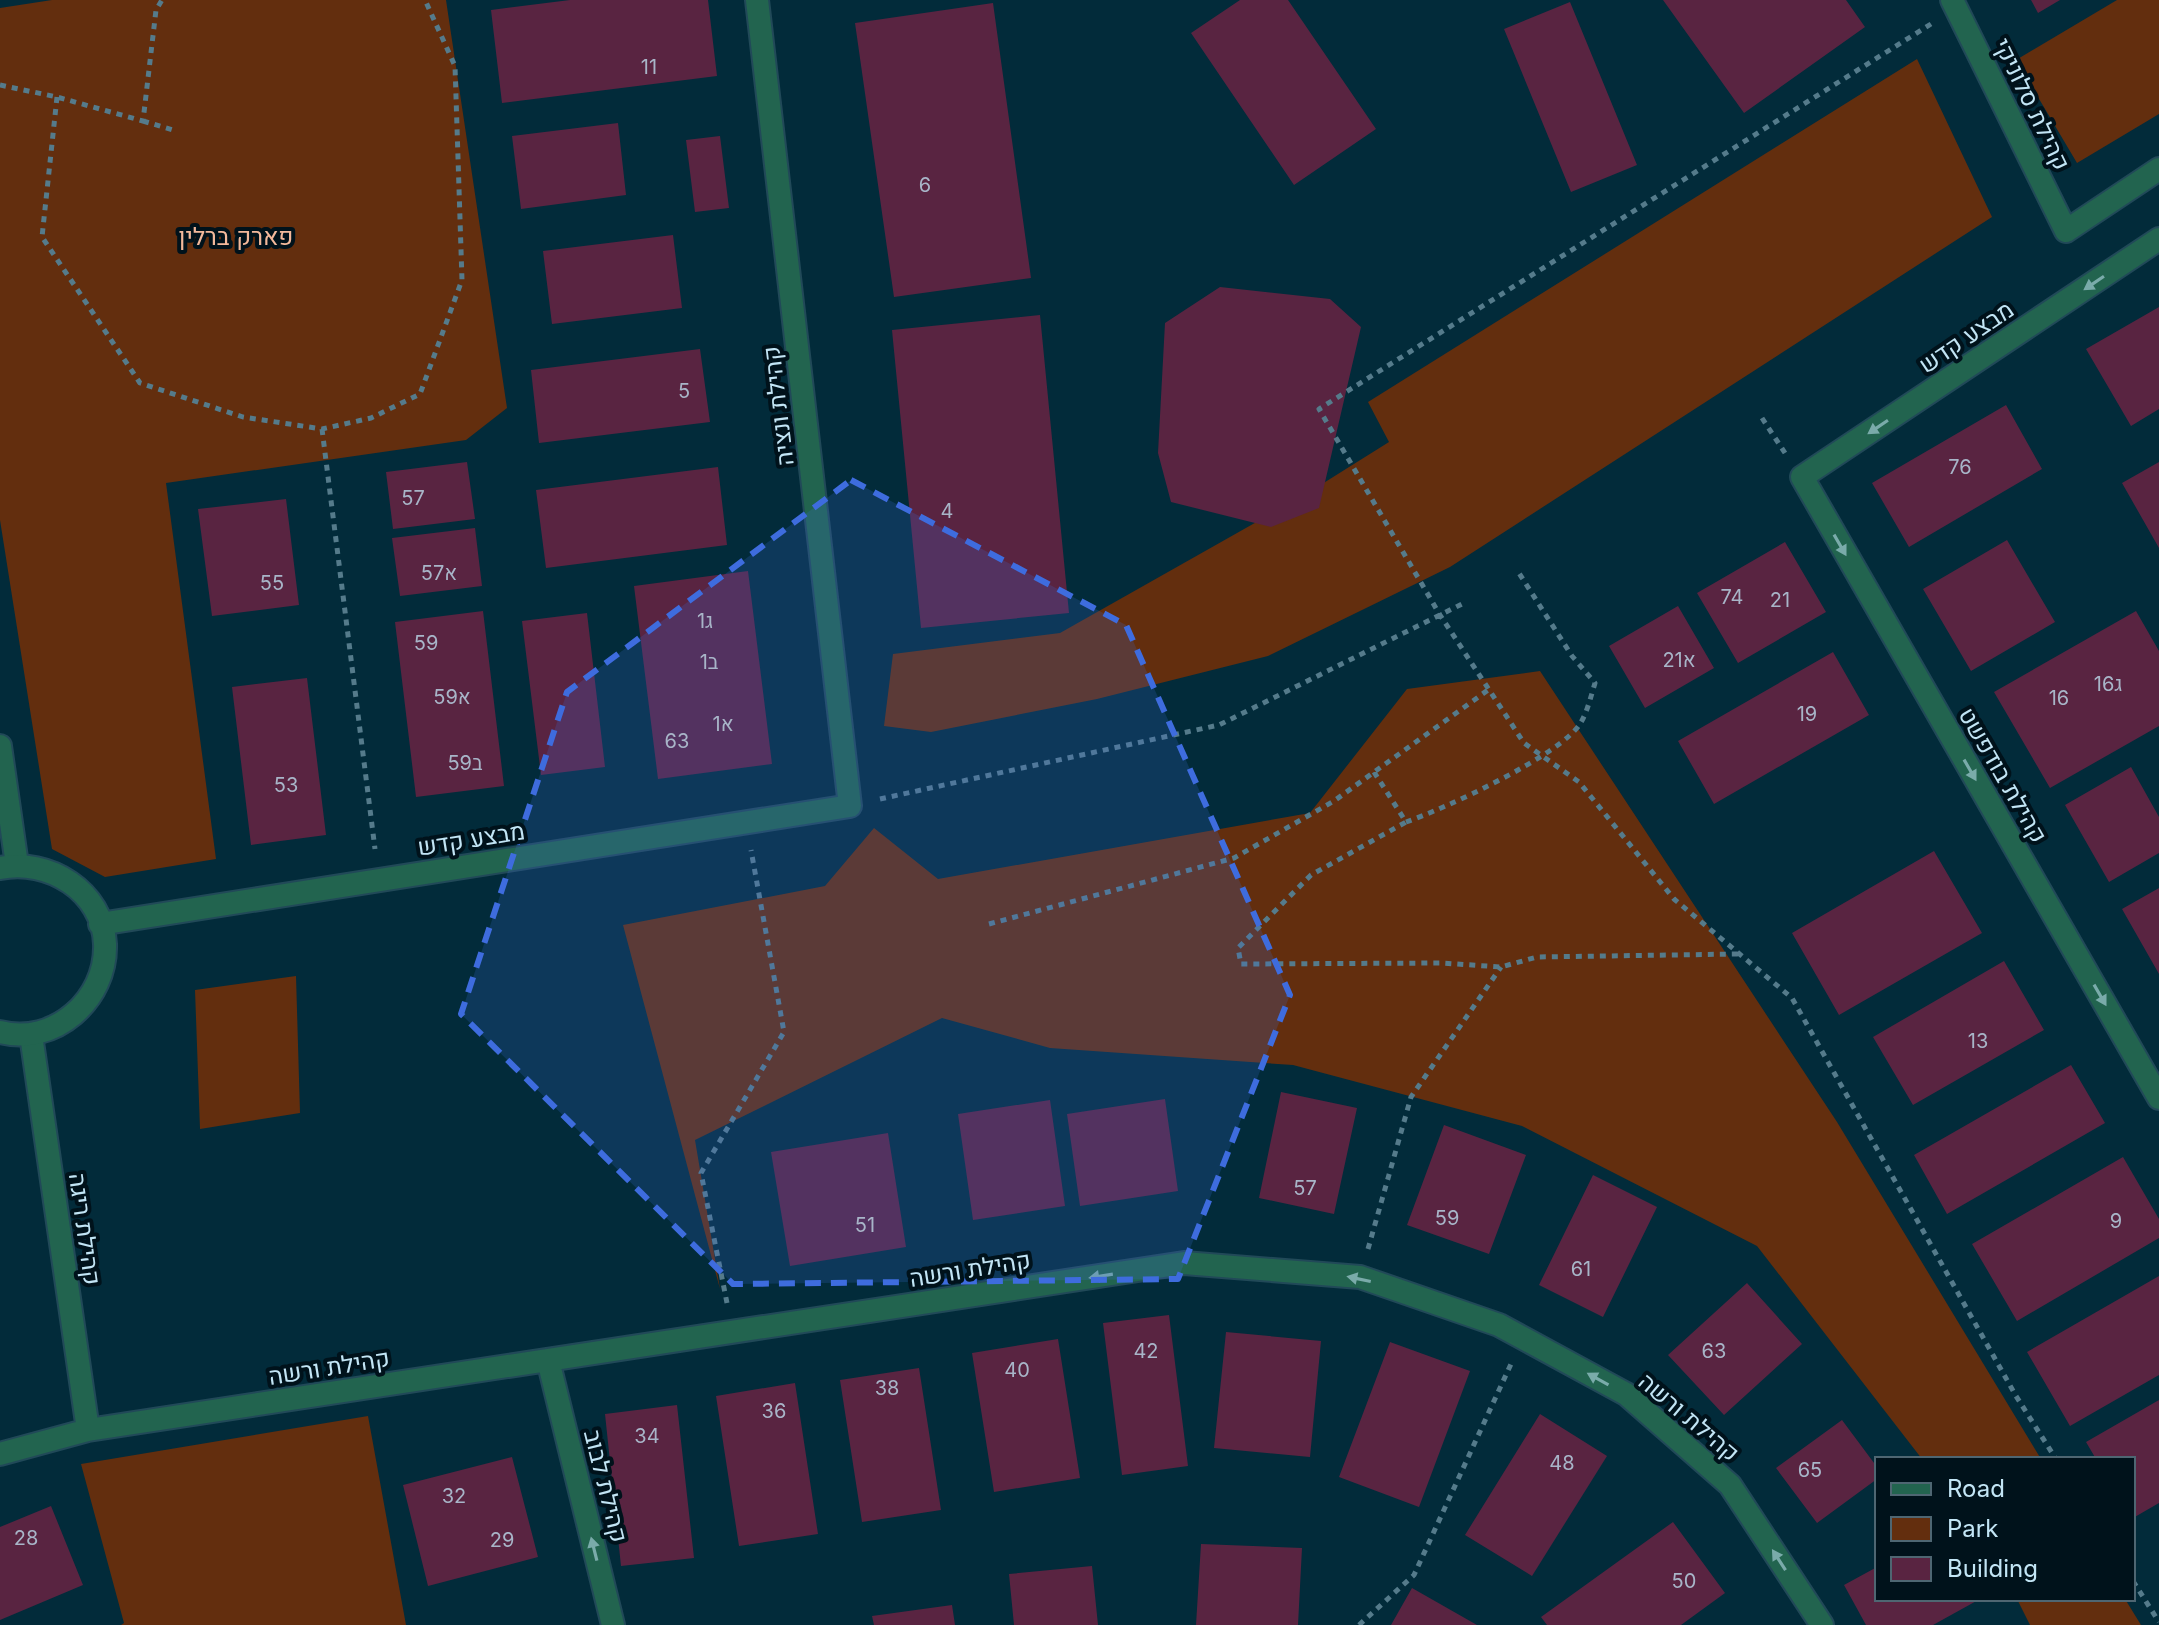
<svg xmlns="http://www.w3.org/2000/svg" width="2159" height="1625" viewBox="0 0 2159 1625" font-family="Inter,Heebo,sans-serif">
	<rect width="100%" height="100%" fill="#022b3a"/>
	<path fill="#632e0e" d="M52,0h394l61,408 -41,32 -300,43 50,376 -111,18 -53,-28 -52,-329v-512z
		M2117,0h42v114l-82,49 -61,-103z
		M1917,59l75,158 -542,350 -182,89 -171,43 -166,33 -47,-6 9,-72 167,-21 246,-139 83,-52 -21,-40z
		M1540,671l297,451 204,337h-119l-165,-213 -235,-120 -229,-61 -243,-17 -108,-30 -247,122 25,149 -97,-364 202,-39 49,-58 64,51 372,-66 97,-124z
		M296,976l4,137 -100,16 -5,-139z
		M368,1416l38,209h-285l3,-2 -43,-159z
		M2017,1599h108l16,26h-111z"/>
	<path fill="#592441" d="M570,0h138l9,76 -215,27 -11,-93z
		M1240,0h48l88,129 -82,56 -103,-152z
		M1663,0h183l19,27 -121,86z
		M2031,0h29l-22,13z
		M1570,2l67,163 -66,27 -67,-163z
		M993,3l38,275 -137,19 -39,-274z
		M618,123l8,72 -105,14 -9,-73z
		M720,136l9,72 -34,4 -9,-72z
		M673,235l9,73 -130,16 -9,-73z
		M1220,287l110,12 31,28 -42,181 -48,19 -100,-25 -13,-49 7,-130z
		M2159,307v102l-28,17 -45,-77z
		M1040,315l29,298 -148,15 -29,-298z
		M700,349l10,73 -171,21 -8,-73z
		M2006,405l36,64 -133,78 -37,-64z
		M467,462l8,57 -82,10 -7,-57z
		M2159,462v86l-37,-65z
		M718,467l9,78 -181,23 -10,-78z
		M286,499l13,106 -87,11 -14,-107z
		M475,528l7,58 -82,10 -8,-58z
		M2007,540l48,82 -84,49 -48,-82z
		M1785,542l41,70 -88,51 -41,-70z
		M748,571l24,193 -114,15 -24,-193z
		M1678,606l36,62 -69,40 -36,-62z
		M483,611l21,175 -88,11 -21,-175z
		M2136,611l23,40v75l-109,62 -56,-96z
		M587,613l18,154 -64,8 -19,-154z
		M1833,652l36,63 -155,89 -36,-63z
		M307,678l19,157 -75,10 -19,-158z
		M2131,767l28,50v36l-50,29 -44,-77z
		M1934,851l48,82 -143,82 -47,-82z
		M2159,888v86l-37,-65z
		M2004,961l40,69 -131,75 -40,-68z
		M2071,1065l34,58 -158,91 -33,-59z
		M1281,1092l76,16 -23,106 -75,-16z
		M1165,1099l13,92 -98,15 -13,-92z
		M1050,1100l15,106 -92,14 -15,-106z
		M1444,1125l82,30 -37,99 -82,-29z
		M888,1133l18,114 -116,19 -19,-114z
		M2123,1157l36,62v19l-142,83 -45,-77z
		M1593,1175l64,32 -54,110 -64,-32z
		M2159,1276v99l-89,51 -43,-74z
		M1747,1283l55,61 -78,71 -56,-60z
		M1169,1315l19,151 -66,9 -19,-152z
		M1226,1332l95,9 -11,116 -96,-9z
		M1058,1339l22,139 -86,14 -22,-139z
		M1390,1342l80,29 -51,136 -80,-30z
		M919,1368l22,142 -79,12 -22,-142z
		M795,1383l23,151 -79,12 -23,-150z
		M2159,1400v103l-26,15v-59h-37l-10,-17z
		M677,1405l17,153 -73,8 -16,-152z
		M1540,1414l67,42 -75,120 -67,-41z
		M1842,1420l35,47v12l-60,44 -41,-55z
		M512,1457l26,100 -110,29 -25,-101z
		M51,1506l32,79 -83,35v-93z
		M1673,1522l52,71 -44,32h-134l-6,-8z
		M1201,1544l101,4 -4,77h-102z
		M1092,1566l6,59h-84l-5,-51z
		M1877,1567v32h103l-47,26h-67l-22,-40z
		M1412,1588l65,37h-86z
		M952,1605l3,20h-81l-2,-9z"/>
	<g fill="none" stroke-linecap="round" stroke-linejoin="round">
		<defs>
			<path id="minor" d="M1952,0l114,231 93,-62
				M2159,239l-357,238 357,621
				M0,746l17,119
				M31,1035l57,395
				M548,1360l65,265
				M0,1454l88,-24 1096,-167 176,14 139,48 127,69 104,91 92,140"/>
			<path id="tertiary" d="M0,868c48,-10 103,23 105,76 2,56 -51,102 -105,88
				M100,924l750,-118 -93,-806"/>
		</defs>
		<use href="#minor" stroke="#214958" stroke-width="26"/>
		<use href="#tertiary" stroke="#214958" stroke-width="26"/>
		<path stroke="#557b8b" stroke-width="5" stroke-dasharray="6 6" stroke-linecap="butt" d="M1931,24l-612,385 121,206 84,128 55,39 95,117 118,99 224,398 40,63
			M0,85l57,12 86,24 13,-111 6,-10
			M57,97l-15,140 98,146 103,34 79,12 49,-11 49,-24 42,-114 -7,-214 -30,-66
			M143,121l33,10
			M1762,418l23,35
			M322,429l53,420
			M1374,772l32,50 -95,53 -73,73 3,16 201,-1 59,4 36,-10 202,-3
			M880,799l339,-74 247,-123
			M1406,822c38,-13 153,-66 174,-98 7,-11 11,-28 15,-41l-23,-27 -55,-86
			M989,924l245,-66 100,-57 154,-111
			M1368,1249l43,-152 90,-130
			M727,1303l-26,-130 83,-141 -33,-182
			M2133,1581l26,41
			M1359,1625l55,-50 97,-211"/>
		<use href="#minor" stroke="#22644f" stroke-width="22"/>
		<use href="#tertiary" stroke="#22644f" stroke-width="22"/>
	</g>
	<defs><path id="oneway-solid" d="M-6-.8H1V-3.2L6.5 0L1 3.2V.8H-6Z" transform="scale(2)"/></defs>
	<g fill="#7aabaa">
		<use href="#oneway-solid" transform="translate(2094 283) rotate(146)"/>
		<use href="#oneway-solid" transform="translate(1878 427) rotate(146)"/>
		<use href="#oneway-solid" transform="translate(1840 545) rotate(60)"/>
		<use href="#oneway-solid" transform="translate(1970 770) rotate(60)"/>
		<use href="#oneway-solid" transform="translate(2100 995) rotate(60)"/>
		<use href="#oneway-solid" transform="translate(1101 1276) rotate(171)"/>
		<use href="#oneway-solid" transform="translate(1359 1279) rotate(-168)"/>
		<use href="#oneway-solid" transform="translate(1598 1379) rotate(-151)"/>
		<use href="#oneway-solid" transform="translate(594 1549) rotate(-104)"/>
		<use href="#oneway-solid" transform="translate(1779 1560) rotate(-123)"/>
	</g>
	<path fill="#3e6cde" fill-opacity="0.2" stroke="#3e6cde" stroke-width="6" stroke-dasharray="16 10" stroke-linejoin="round" d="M851,480l275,145 164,370 -112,284 -445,5 -272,-270 106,-322z"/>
	<g text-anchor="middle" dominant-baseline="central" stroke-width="8" stroke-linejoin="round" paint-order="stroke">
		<g font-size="20" fill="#a8b5c8">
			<text x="649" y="67">11</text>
			<text x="925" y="185">6</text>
			<text x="684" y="391">5</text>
			<text x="1960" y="467">76</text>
			<text x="413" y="498">57</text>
			<text x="947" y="511">4</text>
			<text x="439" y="573">57א</text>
			<text x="272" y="583">55</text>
			<text x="1732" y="597">74</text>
			<text x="1780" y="600">21</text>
			<text x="705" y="621">1ג</text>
			<text x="426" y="643">59</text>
			<text x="1679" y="660">21א</text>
			<text x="709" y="662">1ב</text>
			<text x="2108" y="684">16ג</text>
			<text x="452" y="697">59א</text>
			<text x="2059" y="698">16</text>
			<text x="1807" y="714">19</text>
			<text x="723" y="724">1א</text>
			<text x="677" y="741">63</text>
			<text x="465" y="763">59ב</text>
			<text x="286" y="785">53</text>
			<text x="1978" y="1041">13</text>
			<text x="1305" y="1188">57</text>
			<text x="1447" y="1218">59</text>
			<text x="2116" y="1221">9</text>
			<text x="865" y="1225">51</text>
			<text x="1581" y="1269">61</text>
			<text x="1146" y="1351">42</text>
			<text x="1714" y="1351">63</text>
			<text x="1017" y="1370">40</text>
			<text x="887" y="1388">38</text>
			<text x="774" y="1411">36</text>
			<text x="647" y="1436">34</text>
			<text x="1562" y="1463">48</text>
			<text x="1810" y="1470">65</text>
			<text x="454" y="1496">32</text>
			<text x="26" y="1538">28</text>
			<text x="502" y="1540">29</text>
			<text x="1684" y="1581">50</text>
		</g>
		<g font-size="24" fill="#c2e5f5" stroke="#00121b">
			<text transform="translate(2032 104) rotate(64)">קהילת סלוניקי</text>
			<text transform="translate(1966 337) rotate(-34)">מבצע קדש</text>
			<text transform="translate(778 406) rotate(-97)">קהילת ונציה</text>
			<text transform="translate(2003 775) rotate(60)">קהילת בודפשט</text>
			<text transform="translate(471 839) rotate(-9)">מבצע קדש</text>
			<text transform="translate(85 1229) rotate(82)">קהילת ריגה</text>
			<text transform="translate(970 1269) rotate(-9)">קהילת ורשה</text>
			<text transform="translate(329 1367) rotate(-9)">קהילת ורשה</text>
			<text transform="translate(1689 1417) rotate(40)">קהילת ורשה</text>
			<text transform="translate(606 1486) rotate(76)">קהילת לבוב</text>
		</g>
		<g font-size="24" fill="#f3b99b" stroke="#00121b">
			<text x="236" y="236">פארק ברלין</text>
		</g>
	</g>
	<rect x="1875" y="1457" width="260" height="144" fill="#00121b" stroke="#4e6672" stroke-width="2"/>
	<rect x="1891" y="1483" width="40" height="12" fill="#22644f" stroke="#4e6672" stroke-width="2"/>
	<text x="1947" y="1497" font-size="24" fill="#c2e5f5">Road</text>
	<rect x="1891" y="1517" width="40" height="24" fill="#632e0e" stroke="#4e6672" stroke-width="2"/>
	<text x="1947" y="1537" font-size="24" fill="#c2e5f5">Park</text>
	<rect x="1891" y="1557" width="40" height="24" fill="#592441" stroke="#4e6672" stroke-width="2"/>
	<text x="1947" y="1577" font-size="24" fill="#c2e5f5">Building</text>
</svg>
